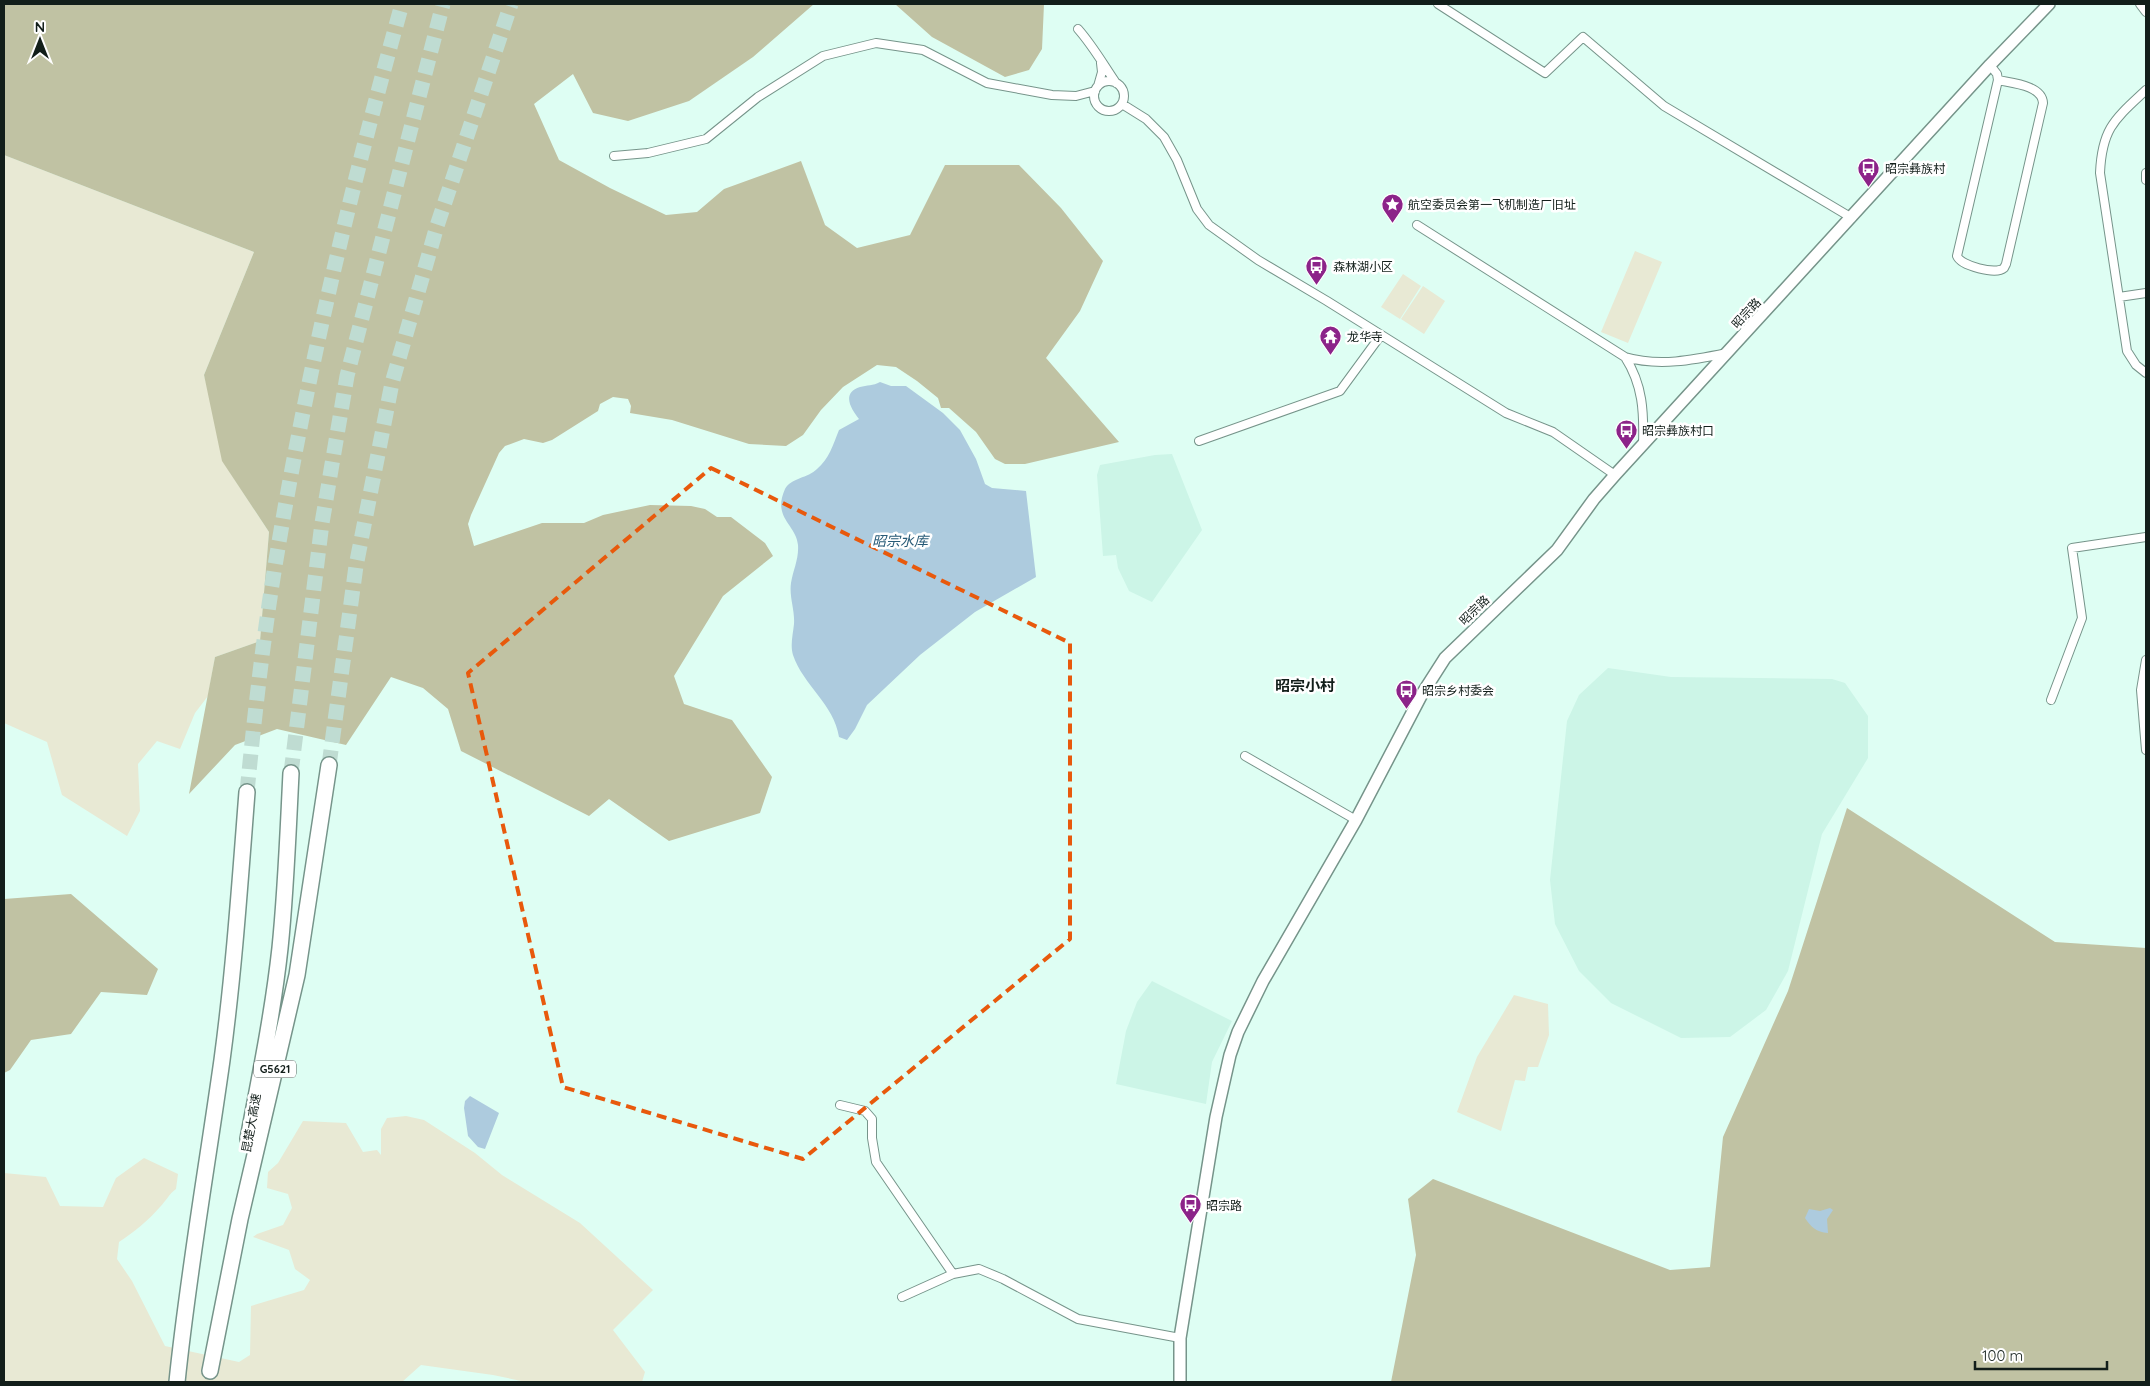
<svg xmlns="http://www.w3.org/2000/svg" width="2150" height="1386" viewBox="0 0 2150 1386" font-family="Quicksand,'Noto Sans SC',sans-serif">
	<rect width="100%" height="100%" fill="#defef3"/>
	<path fill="#ccf5e7" d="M1172,454l30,76 -50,72 -23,-11 -11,-23 -2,-13 -13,1 -6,-81 3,-10 55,-10z
		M1608,668l63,9 161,2 13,4 23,33v42l-46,76 -34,137 -22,39 -36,27 -49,1 -70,-35 -32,-32 -24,-47 -5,-44 17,-159 12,-26z
		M1152,981l80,40 -20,41 -6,42 -90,-20 10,-53 11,-29z"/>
	<path fill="#e8e9d4" d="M4,155l250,97 -50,123 25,96 40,61 -9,109 -45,16 -7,39 -13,17 -15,36 -23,-8 -19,23 2,47 -13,25 -65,-41 -15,-53 -43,-19z
		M1635,251l27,11 -34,81 -27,-11z
		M1403,274l18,12 -21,33 -19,-12z
		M1423,286l22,15 -21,33 -23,-15z
		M1514,995l34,9 1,31 -11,32h-10l-3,14 -10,-1 -14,51 -44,-19 20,-55z
		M406,1116l18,4 51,33 27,22 78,48 73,67 -40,40 32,42 -3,10h-116l-33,-7 -72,-10 -19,17h-398v-209l42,4 14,29 43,1 13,-29 28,-20 34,16 -2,15c-7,5 -10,12 -16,18 -12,14 -26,25 -41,35l-2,17 15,22 33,65 74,16 11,-7 1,-49 53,-16 6,-10 -15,-11 -6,-19 -36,-13 4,-3 26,-9 9,-17 -4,-14 -21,-6 1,-16 10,-9 25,-42 43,2 17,29 14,-2 4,5v-26l6,-11z"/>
	<path fill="#c0c2a3" d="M4,4h810l-61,53 -64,44 -61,20 -35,-8 -20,-39 -39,30 25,56 51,28 56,27 31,-3 27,-23 77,-28 24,64 32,23 53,-13 35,-70h74l42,43 42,53 -23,50 -34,47 73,84 -94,22h-20l-10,-5 -19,-27 -27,-24h-8l-3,-10 -21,-17 -21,-14 -19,-2 -34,22 -22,23 -18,25 -17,11 -37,-2 -77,-24 -42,-7 1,-7 -3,-7 -15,-2 -13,7 -2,7 -46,29 -9,3 -19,-4 -19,7 -6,7 -28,62 -3,9 6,22 68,-23h42l19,-8 47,-10 41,1 14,3 12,8h14l34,26 8,13 -50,40 -49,80 10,28 48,16 40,57 -12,36 -91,28 -60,-42 -20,17 -128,-65 -13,-42 -25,-21 -32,-11 -45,68 -69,-16 -42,16 -46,49 26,-137 45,-16 9,-109 -47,-71 -18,-86 50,-123 -250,-97z
		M895,4h149l-2,45 -13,21 -24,7 -73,-40z
		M1847,808l208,134 91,6v434h-755l25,-127 -8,-56 25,-20 237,91 40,-3 13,-130 65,-146z
		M71,894l87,75 -11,26 -46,-3 -30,42 -40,6 -21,30 -6,3v-174z"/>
	<path fill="#adcbde" d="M880,382l11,4h15l37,27 17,17 16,29 9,25 7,4 34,3 10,86 -61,35 -55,43 -53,50 -12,24 -8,11 -8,-3c-5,-33 -36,-52 -46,-82 -3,-10 0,-21 1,-31 1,-14 -5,-27 -3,-41 2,-13 8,-24 7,-38 -2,-21 -26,-27 -13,-56 6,-11 23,-11 32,-20 12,-10 16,-24 22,-39l20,-11c-8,-10 -18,-26 1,-32 7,-2 13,-1 20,-5z
		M470,1096l29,17 -14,36 -7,-2 -10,-11 -4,-28 1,-7z
		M1830,1208l3,2 -6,9 1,14c-12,-1 -17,-6 -23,-15l4,-9 11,2z"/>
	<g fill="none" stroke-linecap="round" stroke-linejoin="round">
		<path stroke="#bfdcd2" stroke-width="15" stroke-dasharray="15 8" stroke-linecap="butt" d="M329,765l27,-199 36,-183 45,-157 74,-222
			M291,773l31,-250 25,-147 96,-372
			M247,792c8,-81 17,-163 31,-244 31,-184 74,-365 124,-544"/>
		<defs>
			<path id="street" d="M1438,4l107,69 38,-36 81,69 188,112
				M2140,4l6,8
				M1078,29c15,17 25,35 38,54
				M1990,65l7,9 1,6 -41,176c4,10 39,19 47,12l2,-4 37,-161c-1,-18 -32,-20 -45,-23
				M1094 96a15 15 0 1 1 30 0a15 15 0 1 1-30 0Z
				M1098,86l4,-14 -1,-9
				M2146,90c-31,29 -44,38 -46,83l27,178 9,14 10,8
				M1122,104l24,15 18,18 13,23 20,49 12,16 49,35 69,41 179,112 47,19 62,43
				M614,156l34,-3 58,-14 52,-42 65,-41 53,-13 47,7 64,33 65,12 24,1 19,-5
				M2146,173v7
				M1417,225l208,132
				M2119,297l27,-4
				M1199,441l141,-50 41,-56
				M1643,445c1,-33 0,-60 -18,-88 34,10 68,3 102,-4
				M2146,660l-5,30 5,60
				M2051,700l31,-82 -10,-70 74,-11
				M1245,756l111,64
				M840,1105l25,6 7,8v19l4,24 77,112 26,-5 24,10 75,40 102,19
				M902,1297l51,-23"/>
			<path id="secondary" d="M1180,1382v-44l36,-221 14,-62 8,-23 25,-51 93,-161 66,-126 23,-36 112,-108 37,-51 21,-24 375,-410 59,-61"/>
			<path id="highway" d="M248,1139c12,-63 25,-127 32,-191 6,-58 8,-116 11,-175
				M210,1371l30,-152 57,-244 32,-210
				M177,1382c11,-108 30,-215 45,-322 12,-89 18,-178 25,-268"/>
		</defs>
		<use href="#street" stroke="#76948a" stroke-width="10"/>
		<use href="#secondary" stroke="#76948a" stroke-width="14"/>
		<use href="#highway" stroke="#76948a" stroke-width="18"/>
		<use href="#street" stroke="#fff" stroke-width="8"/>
		<use href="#secondary" stroke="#fff" stroke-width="11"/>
		<use href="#highway" stroke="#fff" stroke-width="15"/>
	</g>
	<path fill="none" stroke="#e8590c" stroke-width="4" stroke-dasharray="10 6" stroke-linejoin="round" d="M711,468l359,175v296l-267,220 -240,-72 -95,-414z"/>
	<defs>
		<symbol id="bus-pin" viewBox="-11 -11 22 30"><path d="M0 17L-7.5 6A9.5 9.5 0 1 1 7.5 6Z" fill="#8c2389" stroke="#fff"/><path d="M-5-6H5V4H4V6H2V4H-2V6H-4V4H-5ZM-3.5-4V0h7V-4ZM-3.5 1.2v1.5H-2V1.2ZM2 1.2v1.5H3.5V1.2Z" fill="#fff"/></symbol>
		<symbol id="sight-pin" viewBox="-11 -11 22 30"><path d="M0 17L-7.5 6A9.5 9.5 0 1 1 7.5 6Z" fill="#8c2389" stroke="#fff"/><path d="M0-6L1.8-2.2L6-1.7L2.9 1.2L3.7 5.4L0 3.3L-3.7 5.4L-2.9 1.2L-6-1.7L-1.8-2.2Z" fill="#fff"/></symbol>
		<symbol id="temple-pin" viewBox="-11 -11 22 30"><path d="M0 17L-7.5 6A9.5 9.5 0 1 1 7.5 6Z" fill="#8c2389" stroke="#fff"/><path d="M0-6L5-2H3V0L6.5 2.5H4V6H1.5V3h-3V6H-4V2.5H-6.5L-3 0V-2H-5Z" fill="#fff"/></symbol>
	</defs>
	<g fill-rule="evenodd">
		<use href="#bus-pin" x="1856" y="156" width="25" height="34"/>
		<use href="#sight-pin" x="1380" y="192" width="25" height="34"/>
		<use href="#bus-pin" x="1304" y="254" width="25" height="34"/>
		<use href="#temple-pin" x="1318" y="324" width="25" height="34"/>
		<use href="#bus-pin" x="1614" y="418" width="25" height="34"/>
		<use href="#bus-pin" x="1394" y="678" width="25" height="34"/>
		<use href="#bus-pin" x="1178" y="1192" width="25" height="34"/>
	</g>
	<g text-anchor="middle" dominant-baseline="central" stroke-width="5" stroke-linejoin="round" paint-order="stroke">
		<rect fill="#fff" stroke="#59625f" stroke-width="1" x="254" y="1060.5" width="42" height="17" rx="4"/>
		<g font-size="11" font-weight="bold" fill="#121e1a">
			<text x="275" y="1069">G5621</text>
		</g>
		<g font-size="12" fill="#121e1a" stroke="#fff" text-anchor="start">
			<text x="1885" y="168">昭宗彝族村</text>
			<text x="1408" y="204">航空委员会第一飞机制造厂旧址</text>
			<text x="1333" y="266">森林湖小区</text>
			<text x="1347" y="336">龙华寺</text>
			<text x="1642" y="430">昭宗彝族村口</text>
			<text x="1422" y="690">昭宗乡村委会</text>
			<text x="1206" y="1205">昭宗路</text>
		</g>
		<g font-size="12" fill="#121e1a" stroke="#fff">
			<text transform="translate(1746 313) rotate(-47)">昭宗路</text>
			<text transform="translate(1474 610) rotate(-44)">昭宗路</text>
			<text transform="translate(251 1123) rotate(-80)">昆楚大高速</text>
		</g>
		<g font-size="14" font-style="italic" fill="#285b77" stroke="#fff">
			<text x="900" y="541">昭宗水库</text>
		</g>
		<g font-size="15" font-weight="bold" fill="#121e1a" stroke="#fff">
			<text x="1305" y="685">昭宗小村</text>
		</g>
	</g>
	<rect width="2150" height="1386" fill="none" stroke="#121e1a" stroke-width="10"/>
	<g transform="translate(40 40)" stroke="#ffffff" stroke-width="4" paint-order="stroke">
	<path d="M0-4L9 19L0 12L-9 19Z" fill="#121e1a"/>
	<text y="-8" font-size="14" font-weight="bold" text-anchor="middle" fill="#121e1a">N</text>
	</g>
	<path d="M1975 1361v8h132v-8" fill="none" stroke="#121e1a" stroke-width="2.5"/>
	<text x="1982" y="1361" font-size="15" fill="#121e1a" stroke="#ffffff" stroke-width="4" paint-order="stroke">100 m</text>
</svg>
